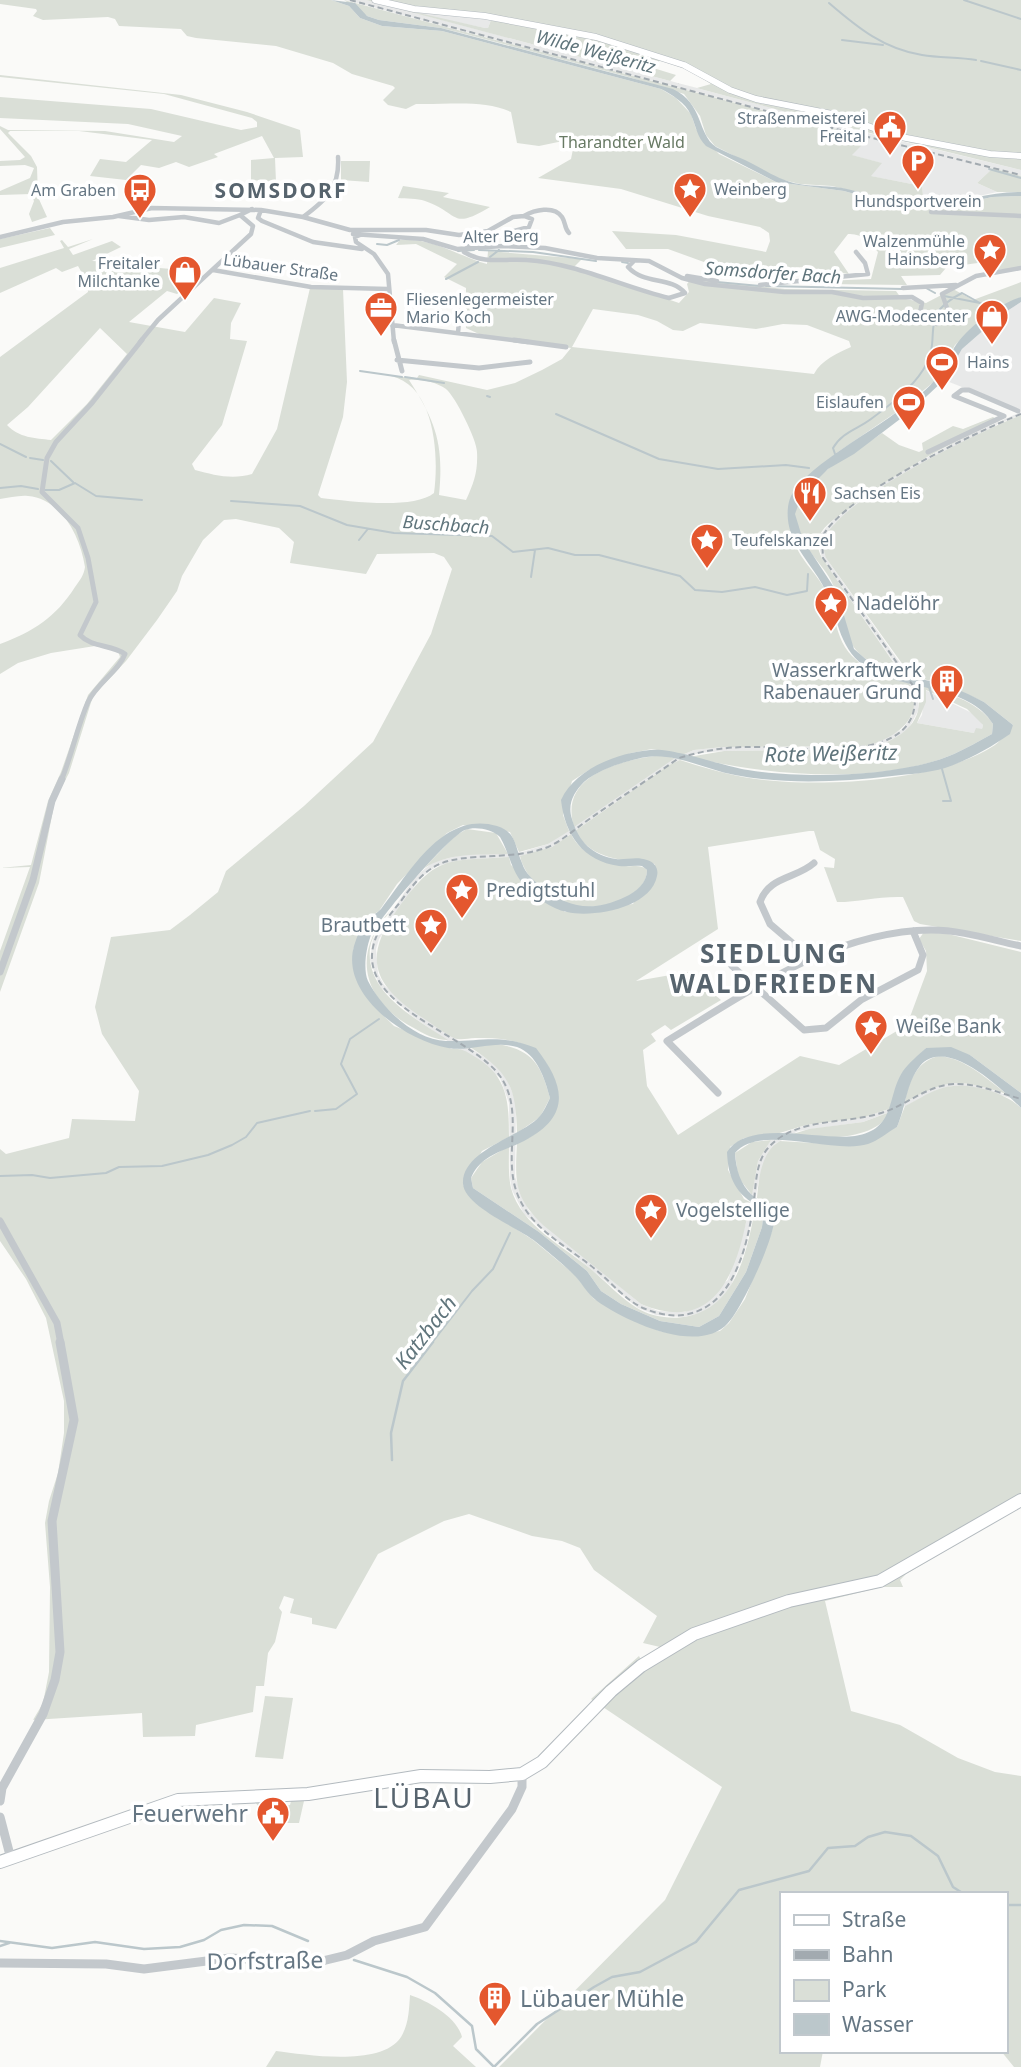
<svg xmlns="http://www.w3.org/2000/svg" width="1021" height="2067" viewBox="0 0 1021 2067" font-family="'Noto Sans',sans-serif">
	<rect width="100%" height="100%" fill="#fafaf8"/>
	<path fill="#e8e9e9" d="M346,0h20l38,10 87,10 -3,8h-3l-62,-13 424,113 174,42v6l-28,-8 -16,15 20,9 -46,10 -27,3 -2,-19 -52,-10 11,-13 -30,-8 18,-17z
		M1021,302v108l-77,-30 18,-31 39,-34z
		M1021,412v3l-23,9 -120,66 -44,34 -8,34 91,129 2,22 -11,21 -15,11 -23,8 -146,2 -25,2 -17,6 -13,6 -117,82 -28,9 -61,4 -26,6 -17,12 -41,61 -3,10 2,25 6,11 31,27 80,52 11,11 10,28 -1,74 14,34 112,93 17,7 27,1 43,-32 18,-57 12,-62 12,-20 10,-7 26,-9 43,-5 35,-9 52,-26 16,-3 27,3 42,16 -42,-12 -27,-3 -13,3 -31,16 -45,17 -65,9 -23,13 -16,36 -14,70 -16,41 -15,14 -16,9 -15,3 -27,-2 -18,-7 -114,-94 -12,-24 -2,-12 -1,-75 -9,-25 -88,-62 -32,-29 -10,-27 3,-21 42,-62 18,-15 28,-7 61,-3 26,-8 117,-82 29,-12 29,-3 144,-1 36,-17 9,-14 -1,-28 -89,-129 -4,-15 1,-7 12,-14 65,-47 66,-37z
		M925,690l51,25 7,10 -1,4 -8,4 -57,-10 5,-8z"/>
	<path fill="#dadfd7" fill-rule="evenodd" d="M0,0h331l18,6 11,12 22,8 60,5 219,58 15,9 15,16 5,15 23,25 57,28 68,9 46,13 31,4h22l49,-11 29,-1v71l-23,3 -6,-9 -36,5 -5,-4 -11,13 -39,1 6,9 -82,-1 -1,-3 47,-2 7,-27c-9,-10 -16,-19 -30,-18l-14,18 15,22 -44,-7 -79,3 -58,-21h-42l-14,-18 64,4 90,17 4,-11 -1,-8 -9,-6 -52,-11 -87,-27 -83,-11 33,-19 3,-15 -11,-3 -24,5 -22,-3 -6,-31c-28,-13 -65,-7 -95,-8l-10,5 -18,-4 -5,-5 12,-12 -2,-2 -41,-12 -19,-11 -57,-17 -80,-8 -9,-2 -6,-7 -62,-3 -4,-7 -7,-2 -65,3 -10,-4 4,-5 -1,-2 -36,-5z
		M344,0l525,138 -17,17 30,8 -11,13 51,10 2,19 -33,-5 -59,-14 -32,-2 -21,-5 -64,-33 -9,-11 -6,-19 -16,-22 -59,-18 -156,-41 -28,-7 -62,-8 -12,-4z
		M366,0h655v170l-216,-53zM410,11l75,7 6,2 -3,8h-3zM661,60l32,12 18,12 -14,4 -27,-7 6,-6 -26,-8z
		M0,75l181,20 66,17 53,18 3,27 -28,1 1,24 -25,-2v-20l23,-2 -12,-22 -48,18 4,3 -29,10 -13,-5 -17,6 -18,-3 -15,15 -36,-4 10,-17 26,3 26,-22 -73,-9h-69l-2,2 23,23 6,11 1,30 9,20 -15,5 -3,-8 5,-13 -3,-7 -31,1v-4l30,-13 4,-10 -9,-3 -25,1v-5l20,-1 5,-3 -25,-28v-3l8,4 97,1 69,11 8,-6 -54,-12 -128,-6v-21l151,12 90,21 16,-3v-5l-5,-4 -88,-24 -164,-17z
		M341,161h29l-1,21 -28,-2z
		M993,168l28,8v16h-24l-20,-9z
		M403,186l46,7 -6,4 47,10c-40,24 -30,6 -65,-6 -8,-3 -19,-2 -27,-3z
		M50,228l5,7 -55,13v-9z
		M93,239l-24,10 4,6 39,-14 9,6 -29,14 51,2 -1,3c16,3 31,2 48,5l-12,11 11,3 -12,9 -10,-3 -38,31 56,10 29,-34 27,5 -10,20 -1,16 17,2 -25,84 -30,39 3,6c19,5 37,10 57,4l25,-45 33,-141 33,1 4,93 -4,35 -25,78 3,3c27,3 92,12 113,-5 5,-35 2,-107 -43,-117l26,2 2,-3 68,15 28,-7 27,-13 20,-11 9,-11 -92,-14 -13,-6v-40l-22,-11 13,-13 -41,-20 -20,1 4,-5c32,-3 58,16 87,24l1,-13 94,8 -8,8 105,36 10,-11 -2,-8 4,-5 94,10 111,2 5,7 25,5 27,-14 20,11 48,-18v15l-29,14 -37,34 -20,36 -37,30 -63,43 -39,36c-1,15 -4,34 -2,49 3,18 23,34 31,51 7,15 9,31 15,47 11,29 41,39 69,46 17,34 -12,54 -42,63l-144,1 -29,3 -12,5 -30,-6 -21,4 -42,17 -17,11 -9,34 6,16 -21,13 -29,8 -9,-20 -47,-7 -16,8 -50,51 -18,27 -13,8 -13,31 28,63 13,13 58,23c11,-1 16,4 25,9 31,19 32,45 32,79l-27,14 -19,34 44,38 26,17 41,34 20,25 65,32 28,5 33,-5 9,-8 16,-24 27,-68 2,-14 -7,-13 -10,-6c2,-20 4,-46 23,-57l67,4 50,-18 8,-21c11,-5 22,-13 34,-17 24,-9 65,2 82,19v399l-115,67 -6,6 3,7h-21l-57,14 26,110 49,14 58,33 37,14 26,4v291h-7l-13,-16h4v-157h-224v157h42l-3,16h-321l166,-167 57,-113 -131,-88 48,-43 2,4 19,-13 -17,-4 14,-27 -63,-46 -14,-22 -18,-7 -30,-5 -63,-22 -25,7 -66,33 -42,75 -24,-5v-6l-22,-5 4,-14 -10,-3 -5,12 3,4 -7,30 -7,11 -4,33h-8l-3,26 -57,13 -1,11 -52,1 -1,-24 -109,7 10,-17 6,-31 1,-85 -5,-64 4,-22 9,-28 6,-40v-32l-18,-83 -20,-39 -26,-38v-92l6,5 63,-16 3,-19 63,2 4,-30 -37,-57 -7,-27 16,-70 59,-7 20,-15 28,-23 8,-21 78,-65 69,-64 58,-108 21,-65 -8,-12 -10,-4 -57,1 -11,20 -76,-11 4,-21 -15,-14 -43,-9 -12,1 -21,20 -21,36 -5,15 -20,29 -31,41 -33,35 -24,77 -14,27 -16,83 -39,109v-41l30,-84 -30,1 31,-3 17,-64 13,-29 27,-77 32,-38 -2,-6 -23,-5 -44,7 -33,10 -18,11v-30c33,-12 56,-27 75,-57 5,-7 9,-12 10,-20 -5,-32 -24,-68 -57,-71 -9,-1 -19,2 -28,3v-142l88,-65 -1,-10 -9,-16 -16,6 -6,-4 -56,25v-25l64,-20 -4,-7 2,-1 6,7zM593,309l45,6 19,6 16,9 10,1 17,-8 56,6 27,-5 24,1 42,16 2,6c-13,6 -30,13 -37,27l-242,-27zM100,328l27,26 -40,50 -36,36c-16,-2 -32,-2 -44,-15l21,-18zM409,380c12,-1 27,2 37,9 9,7 31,51 31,63 1,19 -3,31 -11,48l-27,-5c5,-51 -3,-73 -30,-115z
		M1021,415v526l-101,-17 -6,-3 -11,-24c-24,-1 -43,5 -66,5l-13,-35 10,1 1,-9 -15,-9 -6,-19h-5l-101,16 10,82 -82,52 52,-9 33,28 -50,30 -6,-5 -14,9 5,7 -13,9 4,36 31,49 122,-79 39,9 68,-40 20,-54 -1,-20 -7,-12 5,-7 24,2 73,18v141l-51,-38 -44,-7 -23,24 -11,36 -31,10 -55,7 -33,10 -29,3 -14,9 -2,23 16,29 6,3c-11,62 -30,135 -109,102l-98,-79c-29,-28 -28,-44 -26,-82 16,-5 32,-18 36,-35 4,-18 3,-29 -7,-45 -14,-24 -45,-25 -71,-25 -7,0 -14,3 -21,0 -11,-5 -21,-14 -31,-20 -48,-32 -62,-58 -26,-108 39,-55 48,-49 112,-53l2,8 54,47 68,-8 22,-40c-31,-4 -63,-3 -80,-33l94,-66 11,-5c27,9 56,17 84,20 64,7 177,1 231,-35 7,-5 12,-14 18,-20l-29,-23 -37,-17 -36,-9 -85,-118 -4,-14c11,-43 157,-112 199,-129z
		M993,417l6,4c-53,24 -103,51 -149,87 -11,8 -26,16 -31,29 -3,8 0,15 3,21l80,117c-17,-5 -34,-11 -46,-25 -11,-13 -17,-48 -23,-65 -10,-25 -48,-49 -36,-80 14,-33 58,-52 85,-72l17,12 20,7 4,-2 -1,-7 31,-17 10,3z
		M915,684c26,6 64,17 78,40l-1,10c-13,7 -25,14 -38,20 -74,32 -189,21 -265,3l35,-6 146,-2c30,-10 60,-28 45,-65zM926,690l41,19 16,16 -1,4 -6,-1 -2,5 -57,-10 9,-21z
		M662,755l13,3 -101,69c-16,-53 48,-67 88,-72z
		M467,829l29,4 12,21c-29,1 -60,-2 -85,15l32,-33z
		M571,834c10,21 33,28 55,32 9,1 14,-2 21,4 0,29 -50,41 -72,36 -23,-5 -50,-26 -55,-50l32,-9z
		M391,910c-8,11 -19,24 -21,38 -5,46 47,71 78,92 -13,0 -24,-6 -36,-13 -50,-27 -61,-75 -21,-117z
		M497,1044c36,6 44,21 53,54l-10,19 -23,16c-1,-47 -8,-60 -47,-86z
		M940,1056c26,3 47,23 67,38 -49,-15 -56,-17 -102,8 3,-20 13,-43 35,-46z
		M890,1112c-14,29 -71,28 -97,22l16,-5 54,-7z
		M771,1140l-13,21 -6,34 -14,-18 -3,-24 17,-11z
		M509,1146c0,14 -1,29 2,42 10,38 54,59 81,82 15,13 29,28 45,38 15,9 35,12 52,8 50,-12 58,-68 67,-111l4,2 3,11 -1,9 -16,45 -27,44 -20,11 -39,-6 -39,-17 -20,-13 -14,-20 -48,-39 -66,-44 -2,-10 11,-16z
		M265,1696l28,2 -10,61 -28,-2z
		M291,1801h13l-5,22h-30l-13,-20 27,-1v4l7,-1z
		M410,1995c18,6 47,22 52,42l-9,9 23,21h-210l10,-16c31,4 106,16 125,-14 8,-13 8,-28 9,-42z"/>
	<path fill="#bbc7cb" d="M331,0l24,3 12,13 12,4 62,8 232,61c31,15 24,45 43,58 9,5 20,9 29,13 19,9 33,20 54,24 16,3 32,1 48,5 27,6 55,17 84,15 31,-2 59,-12 90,-12v4l-29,1 -49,11 -53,-4 -46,-13 -68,-9 -70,-36c-9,-9 -10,-20 -15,-31 -5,-12 -20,-21 -30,-26l-219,-58 -60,-5 -22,-8 -11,-12z
		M1021,297v5l-20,13 -39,34 -18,31 -32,30 -58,44 -26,15 -19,19 -9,12 -5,14 8,26 34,52 17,57 14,12 18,10 61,14 21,9 16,8 29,23 -3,9c-20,14 -42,26 -65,34 -17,5 -35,6 -53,8 -52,6 -105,9 -157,-1 -33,-6 -65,-26 -98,-16 -17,4 -39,11 -53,23 -10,10 -17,22 -12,37 6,22 21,37 44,40 10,1 21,-3 31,1 7,2 12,8 10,16 -6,32 -64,42 -90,36 -16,-3 -33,-16 -44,-28 -12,-14 -14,-32 -23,-47 -8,-8 -25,-11 -35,-7 -16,6 -89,91 -95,108 -4,11 -7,32 -2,43 13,26 46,59 78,60 35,1 53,-8 90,7 29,37 36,68 -12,93 -20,10 -44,14 -53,37l2,10 66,44 48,39 14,20 20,13 39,17 39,6 20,-11 27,-44 16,-45 1,-9 -3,-11c-24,-12 -32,-29 -33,-55 21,-34 94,-11 128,-16 42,-7 31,-39 48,-65 6,-8 15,-16 23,-23l25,-1 19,8 51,38v15c-19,-19 -75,-73 -101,-42 -14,17 -14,41 -23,61 -9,5 -19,14 -29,17 -35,11 -109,-21 -133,9 1,16 5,31 17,42 9,8 20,9 22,22 3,17 -33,93 -46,106 -29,33 -103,-2 -131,-22 -10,-7 -16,-20 -25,-28 -11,-11 -24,-21 -36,-31 -17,-14 -71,-35 -73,-58 -2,-34 60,-48 77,-68 4,-5 7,-12 10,-18 -5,-19 -13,-44 -33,-51 -23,-7 -46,5 -69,1 -42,-7 -108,-53 -94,-102 3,-9 7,-22 14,-28 5,-3 9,-5 13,-9 28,-36 62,-99 116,-83 20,6 18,22 25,37 3,10 12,18 20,24 27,22 51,25 83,10 11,-5 22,-14 22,-27l-5,-4c-8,-1 -15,1 -23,0 -36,-5 -54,-31 -58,-66 14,-31 56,-47 89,-50 22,-3 72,16 98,20 56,9 154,7 206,-16 13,-6 25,-13 38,-20l1,-10c-24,-40 -89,-33 -124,-55 -30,-18 -30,-48 -43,-77 -9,-21 -27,-37 -35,-59 -4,-11 -5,-26 0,-37 12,-26 74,-61 99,-79 15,-11 33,-23 45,-37 9,-10 13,-22 19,-32 12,-20 46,-45 67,-51z"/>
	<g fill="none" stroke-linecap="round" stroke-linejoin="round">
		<path stroke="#bbc7cb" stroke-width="2" d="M964,0l57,19
			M829,3c29,25 55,46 93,52 18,3 36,2 54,5
			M842,40l41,5
			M981,61l40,9
			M989,169l32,9
			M377,244l10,1 12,-5
			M463,245l3,-2
			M479,250l54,2 63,9
			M458,251l16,-1
			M490,257l9,-7
			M622,262l6,1
			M446,279l32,-17
			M717,282l43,4
			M766,286l137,3
			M926,288l9,5
			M944,296l36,7 15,7
			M360,371l42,6
			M405,377l39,6
			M487,396l3,1
			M556,414l103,45 59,10 68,-4 23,3
			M0,444l26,13
			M835,454l-2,-6c9,-16 25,-19 38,-29 19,-14 40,-30 52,-49 22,-34 -8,-53 39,-77l18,10
			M30,458l13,2
			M51,461l22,21
			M0,488l21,-2 17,3
			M45,490h14l16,-7 21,13 46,4
			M231,501l69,5 47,19 47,8 98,3 21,16 35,-4 27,7h24l81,21 15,14 27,2 33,-5 32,8 20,-4 1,-17
			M359,540l8,-10
			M531,577l4,-27
			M929,687l4,12
			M942,769l9,32h-8
			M315,1111l21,-2 21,-15 -16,-30 9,-25 29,-20
			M0,1176l32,-1 18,3 56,-5 13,-6 43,-1 46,-11 24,-10 14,-8 11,-14 53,-12
			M431,1344l41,-53 21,-22 17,-36"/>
		<path stroke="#bbc7cb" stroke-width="2.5" d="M392,1460l-1,-27 12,-52 30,-39
			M1005,1905h16
			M0,1941l52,7 43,-6 49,7 36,-2 24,-7 17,-10 23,-5 28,1 36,15
			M0,1946l9,-3
			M354,1960l53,17 28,16 37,33 4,23 18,18
			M494,2067l43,-43 57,-37 18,-10 28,-5 56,-30 43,-52 70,-19 19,-23 27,-2 13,-9 17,-5 26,4 27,20 15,31 11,7"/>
		<defs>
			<path id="secondary-far1" d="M375,0l39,9 71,7 111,21 88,28 46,25 26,9 81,16 59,21 94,18 31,2"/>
			<path id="secondary" d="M0,1862l178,-62 130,-6 113,-18 69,1 32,-3 20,-12 69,-71 30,-25 53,-32 95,-33 91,-20 141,-81"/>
		</defs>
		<use href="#secondary-far1" stroke="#b3babf" stroke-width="7"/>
		<use href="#secondary" stroke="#b3babf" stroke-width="14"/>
		<path stroke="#c3c8cc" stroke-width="4.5" d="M261,210l-3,8 4,3 51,21 49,7
			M931,212l90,4
			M119,216l30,4 35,-3 35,6 21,-8
			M524,216c10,-6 30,-11 38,1 4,6 2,11 7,16
			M303,217c23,-17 37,-29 35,-60
			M353,234l70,5 34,10 46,-3 42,2 52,10 52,3 33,17 23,6 79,8h48l31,6 49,-1 10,6 -3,15 18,6 14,-5 -9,-25 34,-18 45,-8
			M360,235l-5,2 1,5 18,12 14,20 6,68
			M0,237l63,-15 50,-5 39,-9 109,2 42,7 47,13h76l33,5 29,-4 25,-14 11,-1 8,3 -3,8 -59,16 -6,9c21,13 40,6 63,8 48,3 96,27 142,38l16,-5c-14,-17 -41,-8 -57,-26l5,-5
			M213,270l98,17 77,2
			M687,276l30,5
			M760,285l108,-11 -3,-11 -9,-11
			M903,288l53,-3
			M392,325l136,17
			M458,333l3,-35
			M140,342l18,-22 93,-86 2,-8 -13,-11 12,-6"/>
		<path stroke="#c3c8cc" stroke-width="5" d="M394,340l8,31
			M514,340l52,7
			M397,360l82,8 51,-6
			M1004,416l-50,-20 8,-6h7l49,21
			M928,452l76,-36
			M61,781c11,-26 16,-54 27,-79 9,-19 31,-31 37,-48 -14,-10 -33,-6 -45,-19l16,-33 -8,-44 -10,-30 -36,-36 5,-34 9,-16 36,-39 50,-63"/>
		<path stroke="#c3c8cc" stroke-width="7" d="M811,959l-41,-35 -10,-22c9,-26 36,-23 54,-39
			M732,966l72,64 22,-2 35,-28 57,-30 5,-15 -10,-24
			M0,972l33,-92 19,-79 10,-22
			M718,1093l-51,-52c81,-49 166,-110 264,-111 31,0 61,10 90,16
			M0,1221l57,102 4,21"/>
		<path stroke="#c3c8cc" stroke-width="9" d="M0,1801l2,-13 41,-74 12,-34 5,-28 -8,-131 22,-101 -14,-78
			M0,1817l11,42
			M0,1963l106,1 38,5 86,-11 84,5 33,-8 27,-14 51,-14 87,-118 10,-22v-13"/>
		<use href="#secondary-far1" stroke="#fff" stroke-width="6"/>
		<use href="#secondary" stroke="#fff" stroke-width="12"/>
		<path stroke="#a2aab0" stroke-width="2" stroke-dasharray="6 3.5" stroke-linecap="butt" d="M350,0l454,121 217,54
			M1021,414c-47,19 -176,80 -199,123l1,21 91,129c14,84 -117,58 -166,60 -24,0 -46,4 -69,11 -30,21 -61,41 -91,62 -13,9 -26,21 -40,27 -18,7 -36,8 -54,9 -50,3 -63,3 -93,45 -7,9 -15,18 -21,28 -42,76 93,103 122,150 22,35 1,77 15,114 13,36 50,53 78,76 16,13 29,30 48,39 12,5 27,9 40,7 52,-7 65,-72 71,-114 2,-18 2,-39 14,-53 28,-32 80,-23 116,-36 24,-8 44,-27 70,-28 23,-1 45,9 67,15"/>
	</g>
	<defs>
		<symbol id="civic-pin" viewBox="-11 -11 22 30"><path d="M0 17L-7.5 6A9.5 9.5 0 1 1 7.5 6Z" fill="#e4572e" stroke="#fff"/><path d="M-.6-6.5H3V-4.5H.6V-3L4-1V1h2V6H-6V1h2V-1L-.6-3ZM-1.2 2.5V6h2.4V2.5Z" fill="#fff"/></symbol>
		<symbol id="parking-pin" viewBox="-11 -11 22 30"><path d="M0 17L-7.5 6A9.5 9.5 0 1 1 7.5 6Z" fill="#e4572e" stroke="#fff"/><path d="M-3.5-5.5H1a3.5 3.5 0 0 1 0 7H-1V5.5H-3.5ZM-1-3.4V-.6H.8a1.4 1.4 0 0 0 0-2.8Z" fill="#fff"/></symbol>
		<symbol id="sight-pin" viewBox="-11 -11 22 30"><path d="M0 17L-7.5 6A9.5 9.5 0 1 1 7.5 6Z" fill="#e4572e" stroke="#fff"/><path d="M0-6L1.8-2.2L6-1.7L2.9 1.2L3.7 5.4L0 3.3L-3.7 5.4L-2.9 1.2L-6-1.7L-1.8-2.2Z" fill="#fff"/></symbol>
		<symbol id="bus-pin" viewBox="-11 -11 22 30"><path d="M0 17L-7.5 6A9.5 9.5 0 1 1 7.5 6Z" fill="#e4572e" stroke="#fff"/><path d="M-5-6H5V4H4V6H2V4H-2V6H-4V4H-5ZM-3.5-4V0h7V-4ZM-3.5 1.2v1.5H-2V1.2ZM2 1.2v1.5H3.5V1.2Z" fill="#fff"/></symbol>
		<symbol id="shop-pin" viewBox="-11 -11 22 30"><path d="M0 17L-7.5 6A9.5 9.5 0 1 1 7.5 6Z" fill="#e4572e" stroke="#fff"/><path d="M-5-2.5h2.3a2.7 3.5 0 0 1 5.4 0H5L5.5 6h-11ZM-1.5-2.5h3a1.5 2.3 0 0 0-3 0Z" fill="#fff"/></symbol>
		<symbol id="office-pin" viewBox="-11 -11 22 30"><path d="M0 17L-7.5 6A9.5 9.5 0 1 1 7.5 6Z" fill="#e4572e" stroke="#fff"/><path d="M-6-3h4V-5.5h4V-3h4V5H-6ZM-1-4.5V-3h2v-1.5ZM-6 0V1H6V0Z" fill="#fff"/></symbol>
		<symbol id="stadium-pin" viewBox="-11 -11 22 30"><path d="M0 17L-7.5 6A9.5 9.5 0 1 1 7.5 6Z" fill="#e4572e" stroke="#fff"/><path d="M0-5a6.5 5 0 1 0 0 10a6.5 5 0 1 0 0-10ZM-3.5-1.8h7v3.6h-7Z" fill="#fff"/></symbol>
		<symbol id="restaurant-pin" viewBox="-11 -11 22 30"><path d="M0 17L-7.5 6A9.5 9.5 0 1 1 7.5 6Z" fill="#e4572e" stroke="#fff"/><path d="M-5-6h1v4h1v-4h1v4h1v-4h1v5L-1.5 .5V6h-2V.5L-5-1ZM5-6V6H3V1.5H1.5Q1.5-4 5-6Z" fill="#fff"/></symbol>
		<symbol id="building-pin" viewBox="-11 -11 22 30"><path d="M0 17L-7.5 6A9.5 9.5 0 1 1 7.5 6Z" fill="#e4572e" stroke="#fff"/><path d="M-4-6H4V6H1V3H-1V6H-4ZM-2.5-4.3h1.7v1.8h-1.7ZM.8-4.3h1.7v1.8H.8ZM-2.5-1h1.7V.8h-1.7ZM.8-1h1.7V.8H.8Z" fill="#fff"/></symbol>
	</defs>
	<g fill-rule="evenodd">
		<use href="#civic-pin" x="871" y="108" width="38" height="52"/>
		<use href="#parking-pin" x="899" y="142" width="38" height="52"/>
		<use href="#sight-pin" x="671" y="170" width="38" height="52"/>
		<use href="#bus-pin" x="121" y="171" width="38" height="52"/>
		<use href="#sight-pin" x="971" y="231" width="38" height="52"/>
		<use href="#shop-pin" x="166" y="253" width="38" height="52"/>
		<use href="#office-pin" x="362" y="289" width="38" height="52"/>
		<use href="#shop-pin" x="973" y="297" width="38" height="52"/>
		<use href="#stadium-pin" x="923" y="343" width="38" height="52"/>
		<use href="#stadium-pin" x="890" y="383" width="38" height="52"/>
		<use href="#restaurant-pin" x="791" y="474" width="38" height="52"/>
		<use href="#sight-pin" x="688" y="521" width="38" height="52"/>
		<use href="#sight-pin" x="812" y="584" width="38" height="52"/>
		<use href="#building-pin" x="928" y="662" width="38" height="52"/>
		<use href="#sight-pin" x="443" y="871" width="38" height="52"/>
		<use href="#sight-pin" x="412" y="906" width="38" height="52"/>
		<use href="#sight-pin" x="852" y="1007" width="38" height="52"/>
		<use href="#sight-pin" x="632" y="1191" width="38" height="52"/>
		<use href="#civic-pin" x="254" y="1794" width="38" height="52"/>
		<use href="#building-pin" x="476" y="1979" width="38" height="52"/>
	</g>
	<g text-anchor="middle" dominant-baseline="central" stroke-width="7" stroke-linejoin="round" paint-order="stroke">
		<g font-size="16" fill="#657683" stroke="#fff" text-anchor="end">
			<text x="866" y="118">Straßenmeisterei<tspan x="866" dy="18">Freital</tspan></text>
			<text x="714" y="189" text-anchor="start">Weinberg</text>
			<text x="116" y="190">Am Graben</text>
			<text x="918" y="201" text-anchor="middle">Hundsportverein</text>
			<text x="965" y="241">Walzenmühle<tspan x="965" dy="18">Hainsberg</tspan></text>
			<text x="160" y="263">Freitaler<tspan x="160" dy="18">Milchtanke</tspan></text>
			<text x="406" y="299" text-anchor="start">Fliesenlegermeister<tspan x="406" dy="18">Mario Koch</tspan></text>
			<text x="968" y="316">AWG-Modecenter</text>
			<text x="967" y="362" text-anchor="start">Hains</text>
			<text x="884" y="402">Eislaufen</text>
			<text x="834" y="493" text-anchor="start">Sachsen Eis</text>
			<text x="732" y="540" text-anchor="start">Teufelskanzel</text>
		</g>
		<g font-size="16" fill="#687a64" stroke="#fff">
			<text x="622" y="142">Tharandter Wald</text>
		</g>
		<g font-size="16" fill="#657683" stroke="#fff">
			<text transform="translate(501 236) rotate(-1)">Alter Berg</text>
			<text transform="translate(281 267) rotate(8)">Lübauer Straße</text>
		</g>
		<g font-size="18" font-style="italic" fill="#60757c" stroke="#fff">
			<text transform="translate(596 51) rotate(15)">Wilde Weißeritz</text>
			<text transform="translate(773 272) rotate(4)">Somsdorfer Bach</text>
			<text transform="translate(446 524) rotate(4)">Buschbach</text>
		</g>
		<g font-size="19" fill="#657683" stroke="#fff" text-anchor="start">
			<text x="856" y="603">Nadelöhr</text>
			<text x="922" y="670" text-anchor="end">Wasserkraftwerk<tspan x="922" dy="22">Rabenauer Grund</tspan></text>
			<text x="486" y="890">Predigtstuhl</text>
			<text x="406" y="925" text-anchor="end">Brautbett</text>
			<text x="896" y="1026">Weiße Bank</text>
			<text x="676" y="1210">Vogelstellige</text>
		</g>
		<g font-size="21" font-weight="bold" letter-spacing="2" fill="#57646e" stroke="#fff">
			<text x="281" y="190">SOMSDORF</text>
		</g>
		<g font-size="21" font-style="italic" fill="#60757c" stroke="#fff">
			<text transform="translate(831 753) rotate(-1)">Rote Weißeritz</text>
			<text transform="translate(425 1332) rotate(-52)">Katzbach</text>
		</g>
		<g font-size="23" fill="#657683" stroke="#fff" text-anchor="end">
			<text x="248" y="1813">Feuerwehr</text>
			<text x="520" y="1998" text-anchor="start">Lübauer Mühle</text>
		</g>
		<g font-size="23" fill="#657683" stroke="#fff">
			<text transform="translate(265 1960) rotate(-1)">Dorfstraße</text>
		</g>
		<g font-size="26" font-weight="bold" letter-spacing="2" fill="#57646e" stroke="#fff">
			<text x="774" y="953">SIEDLUNG<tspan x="774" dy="30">WALDFRIEDEN</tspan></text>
		</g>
		<g font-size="28" letter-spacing="2" fill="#57646e" stroke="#fff">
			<text x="424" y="1797">LÜBAU</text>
		</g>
	</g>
	<rect x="780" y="1892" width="228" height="161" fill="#ffffff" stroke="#c1c8cd" stroke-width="2"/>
	<rect x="794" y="1915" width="35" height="10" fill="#ffffff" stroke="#c1c8cd" stroke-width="2"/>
	<text x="842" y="1927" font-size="21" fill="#657683">Straße</text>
	<rect x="794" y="1950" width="35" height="10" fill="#a2aab0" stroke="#c1c8cd" stroke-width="2"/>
	<text x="842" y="1962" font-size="21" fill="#657683">Bahn</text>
	<rect x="794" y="1980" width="35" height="21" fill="#dadfd7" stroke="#c1c8cd" stroke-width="2"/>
	<text x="842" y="1997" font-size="21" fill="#657683">Park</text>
	<rect x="794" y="2014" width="35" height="21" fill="#bbc7cb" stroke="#c1c8cd" stroke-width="2"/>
	<text x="842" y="2032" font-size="21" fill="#657683">Wasser</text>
</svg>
